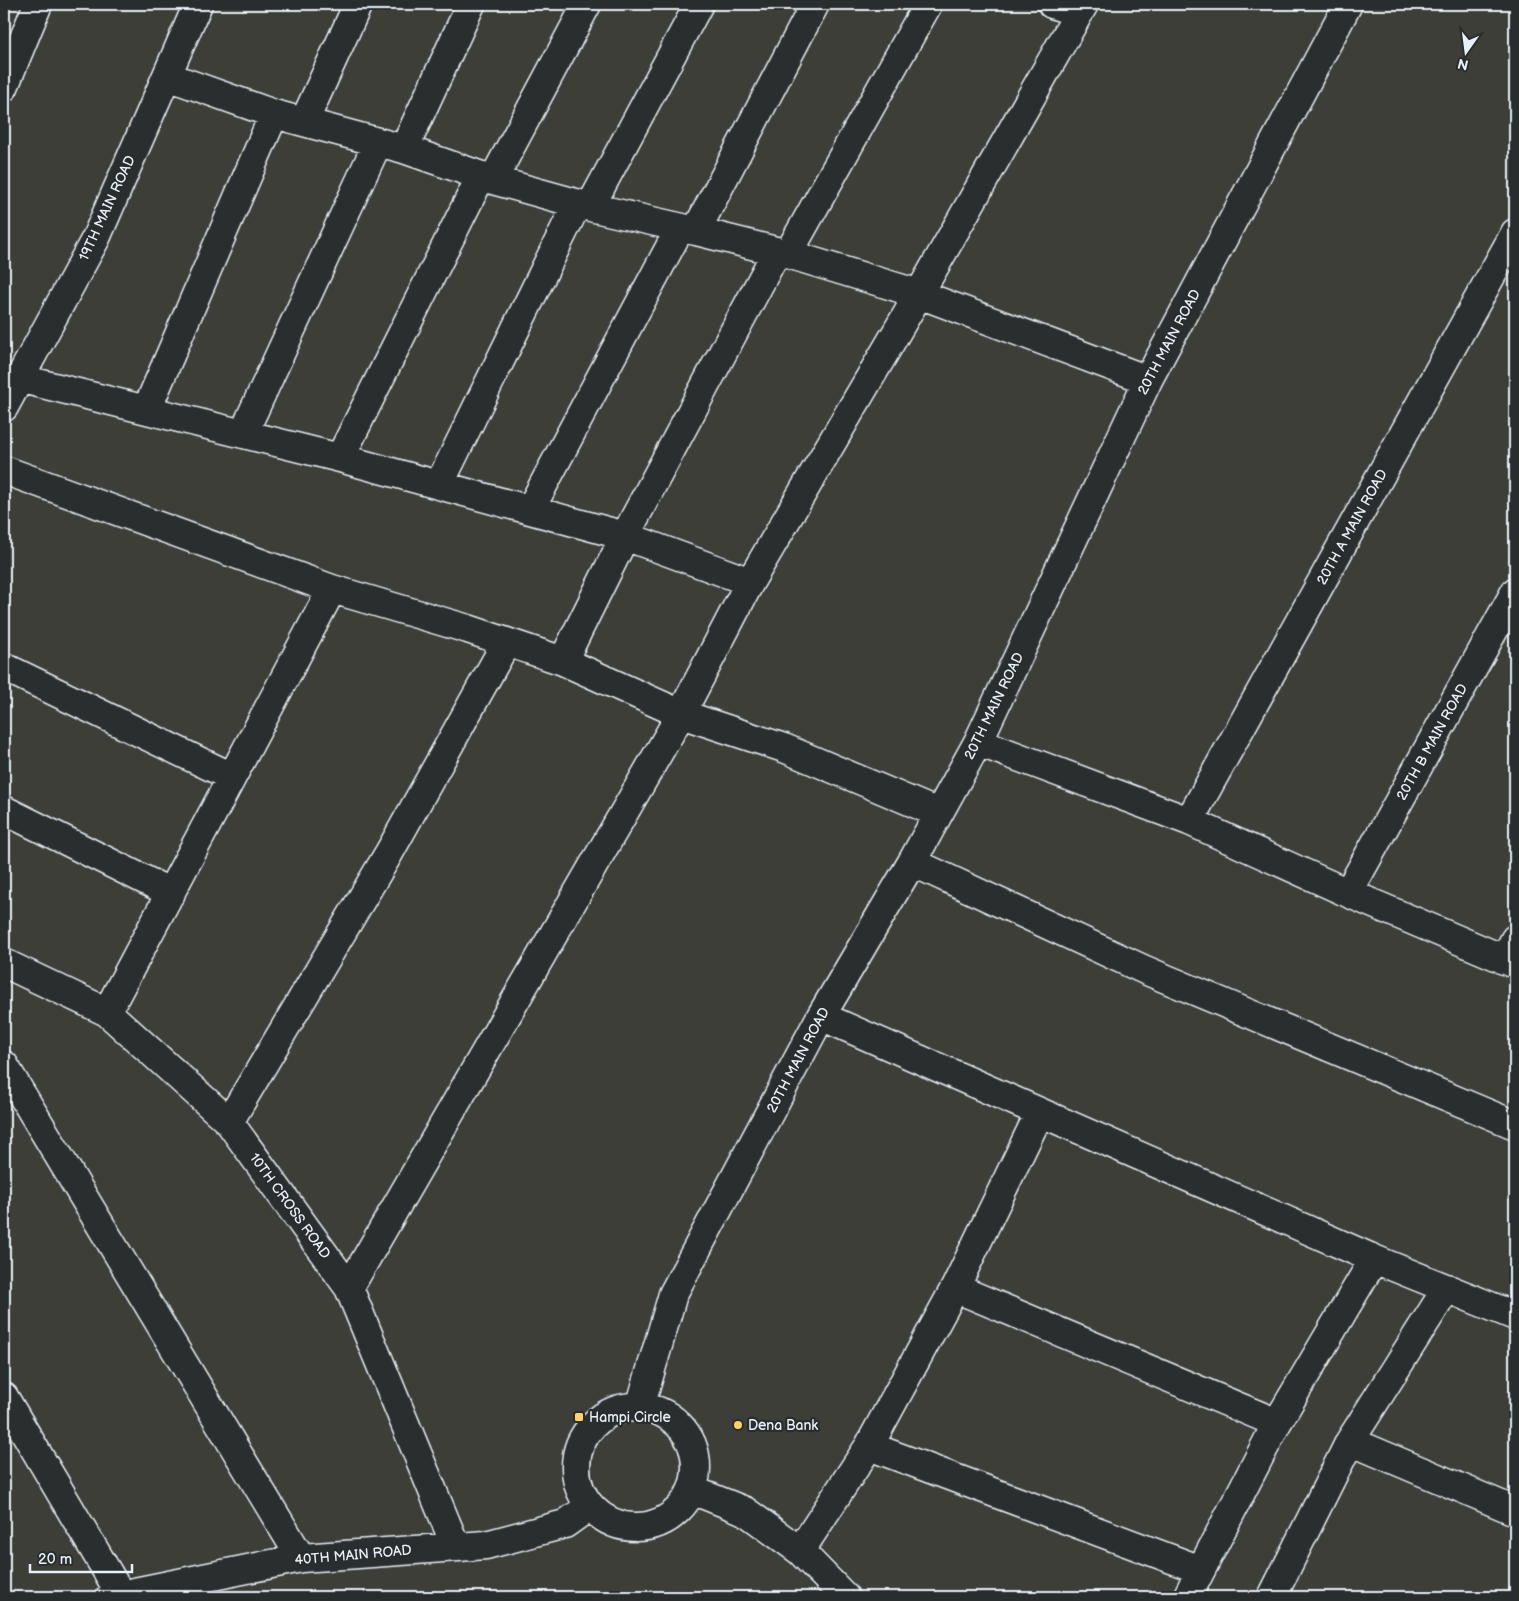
<svg xmlns="http://www.w3.org/2000/svg" width="1519" height="1601" viewBox="0 0 1519 1601" font-family="'Balsamiq Sans',sans-serif">
	<rect width="100%" height="100%" fill="#3e3e39"/>
	<filter id="ink" filterUnits="userSpaceOnUse"><feTurbulence type="fractalNoise" baseFrequency=".02" numOctaves="2"/><feDisplacementMap in="SourceGraphic" scale="10" xChannelSelector="R" yChannelSelector="G"/><feConvolveMatrix kernelMatrix="1 2 1 2 8 2 1 2 1" color-interpolation-filters="sRGB"/></filter>
	<g filter="url(#ink)">
		<g fill="none" stroke-linecap="round" stroke-linejoin="round">
			<defs>
				<path id="street" d="M1052,4l27,9
					M167,76l107,38 130,35 89,31 97,27 106,24 92,23 131,40 229,86
					M4,87l34,-83
					M304,122l54,-118
					M404,149l67,-145
					M493,180l94,-176
					M590,207l109,-203
					M696,231l119,-227
					M788,254l140,-250
					M18,378l322,80 285,78 125,46
					M4,407l92,-169 102,-234
					M147,409l127,-295
					M243,434l135,-292
					M340,458l141,-282
					M4,470l328,119 136,40 95,32 118,53 103,34 154,65
					M439,485l138,-281
					M530,510l150,-282
					M563,661l62,-125 152,-285
					M4,667l228,110
					M978,742l211,79 159,72 167,71
					M4,810l167,83
					M1189,821l326,-588
					M912,862l233,108 370,155
					M1348,893l167,-301
					M1504,960l11,-21
					M4,963l103,49 122,110 120,166 107,259
					M107,1012l225,-423
					M821,1016l553,243 141,57
					M4,1065l297,493
					M229,1122l160,-269 117,-210
					M349,1288l332,-574 69,-132 169,-288 165,-290
					M955,1288l322,135
					M4,1397l117,198
					M576 1467a60 60 0 1 1 120 0a60 60 0 1 1-120 0Z
					M640,1407l33,-113 148,-278 91,-154 66,-120 170,-362 200,-376
					M1350,1441l165,70
					M869,1446l332,124
					M692,1490l53,21 55,40 45,46
					M800,1551l69,-105 86,-158 85,-176
					M110,1597l191,-39 185,-13 79,-21 25,-18
					M1187,1597l90,-174 97,-164
					M1272,1597l78,-156 97,-153"/>
			</defs>
			<use href="#street" stroke="#e8f1f8" stroke-width="31"/>
			<use href="#street" stroke="#2a2d2e" stroke-width="28"/>
		</g>
	</g>
	<g fill="#ffd166" stroke="#2a2d2e" stroke-width="2">
		<rect x="574" y="1412" width="10" height="10" rx="2.5"/>
		<circle cx="738" cy="1425" r="5"/>
	</g>
	<g text-anchor="middle" dominant-baseline="central" stroke-width="4.5" stroke-linejoin="round" paint-order="stroke">
		<g font-size="14" fill="#e8f1f8" stroke="#2a2d2e">
			<text transform="translate(107 208) rotate(-65)">19TH MAIN ROAD</text>
			<text transform="translate(1169 342) rotate(-62)">20TH MAIN ROAD</text>
			<text transform="translate(1352 527) rotate(-61)">20TH A MAIN ROAD</text>
			<text transform="translate(994 706) rotate(-64)">20TH MAIN ROAD</text>
			<text transform="translate(1432 742) rotate(-61)">20TH B MAIN ROAD</text>
			<text transform="translate(798 1060) rotate(-62)">20TH MAIN ROAD</text>
			<text transform="translate(290 1206) rotate(54)">10TH CROSS ROAD</text>
			<text transform="translate(353 1555) rotate(-5)">40TH MAIN ROAD</text>
		</g>
		<g font-size="14" fill="#e8f1f8" stroke="#2a2d2e" text-anchor="start">
			<text x="589" y="1417">Hampi Circle</text>
			<text x="748" y="1425">Dena Bank</text>
		</g>
	</g>
	<rect width="1519" height="1601" fill="none" stroke="#2a2d2e" stroke-width="20"/>
	<rect x="10" y="10" width="1499" height="1581" fill="none" stroke="#e8f1f8" stroke-width="2" filter="url(#ink)"/>
	<g transform="translate(1466 52) rotate(194)" stroke="#2a2d2e" stroke-width="4" paint-order="stroke">
	<path d="M0-4L9 19L0 12L-9 19Z" fill="#e8f1f8"/>
	<text y="-8" font-size="14" font-weight="bold" text-anchor="middle" fill="#e8f1f8">N</text>
	</g>
	<path d="M30 1564v8h102v-8" fill="none" stroke="#e8f1f8" stroke-width="2.5"/>
	<text x="38" y="1564" font-size="15" fill="#e8f1f8" stroke="#2a2d2e" stroke-width="4" paint-order="stroke">20 m</text>
</svg>
